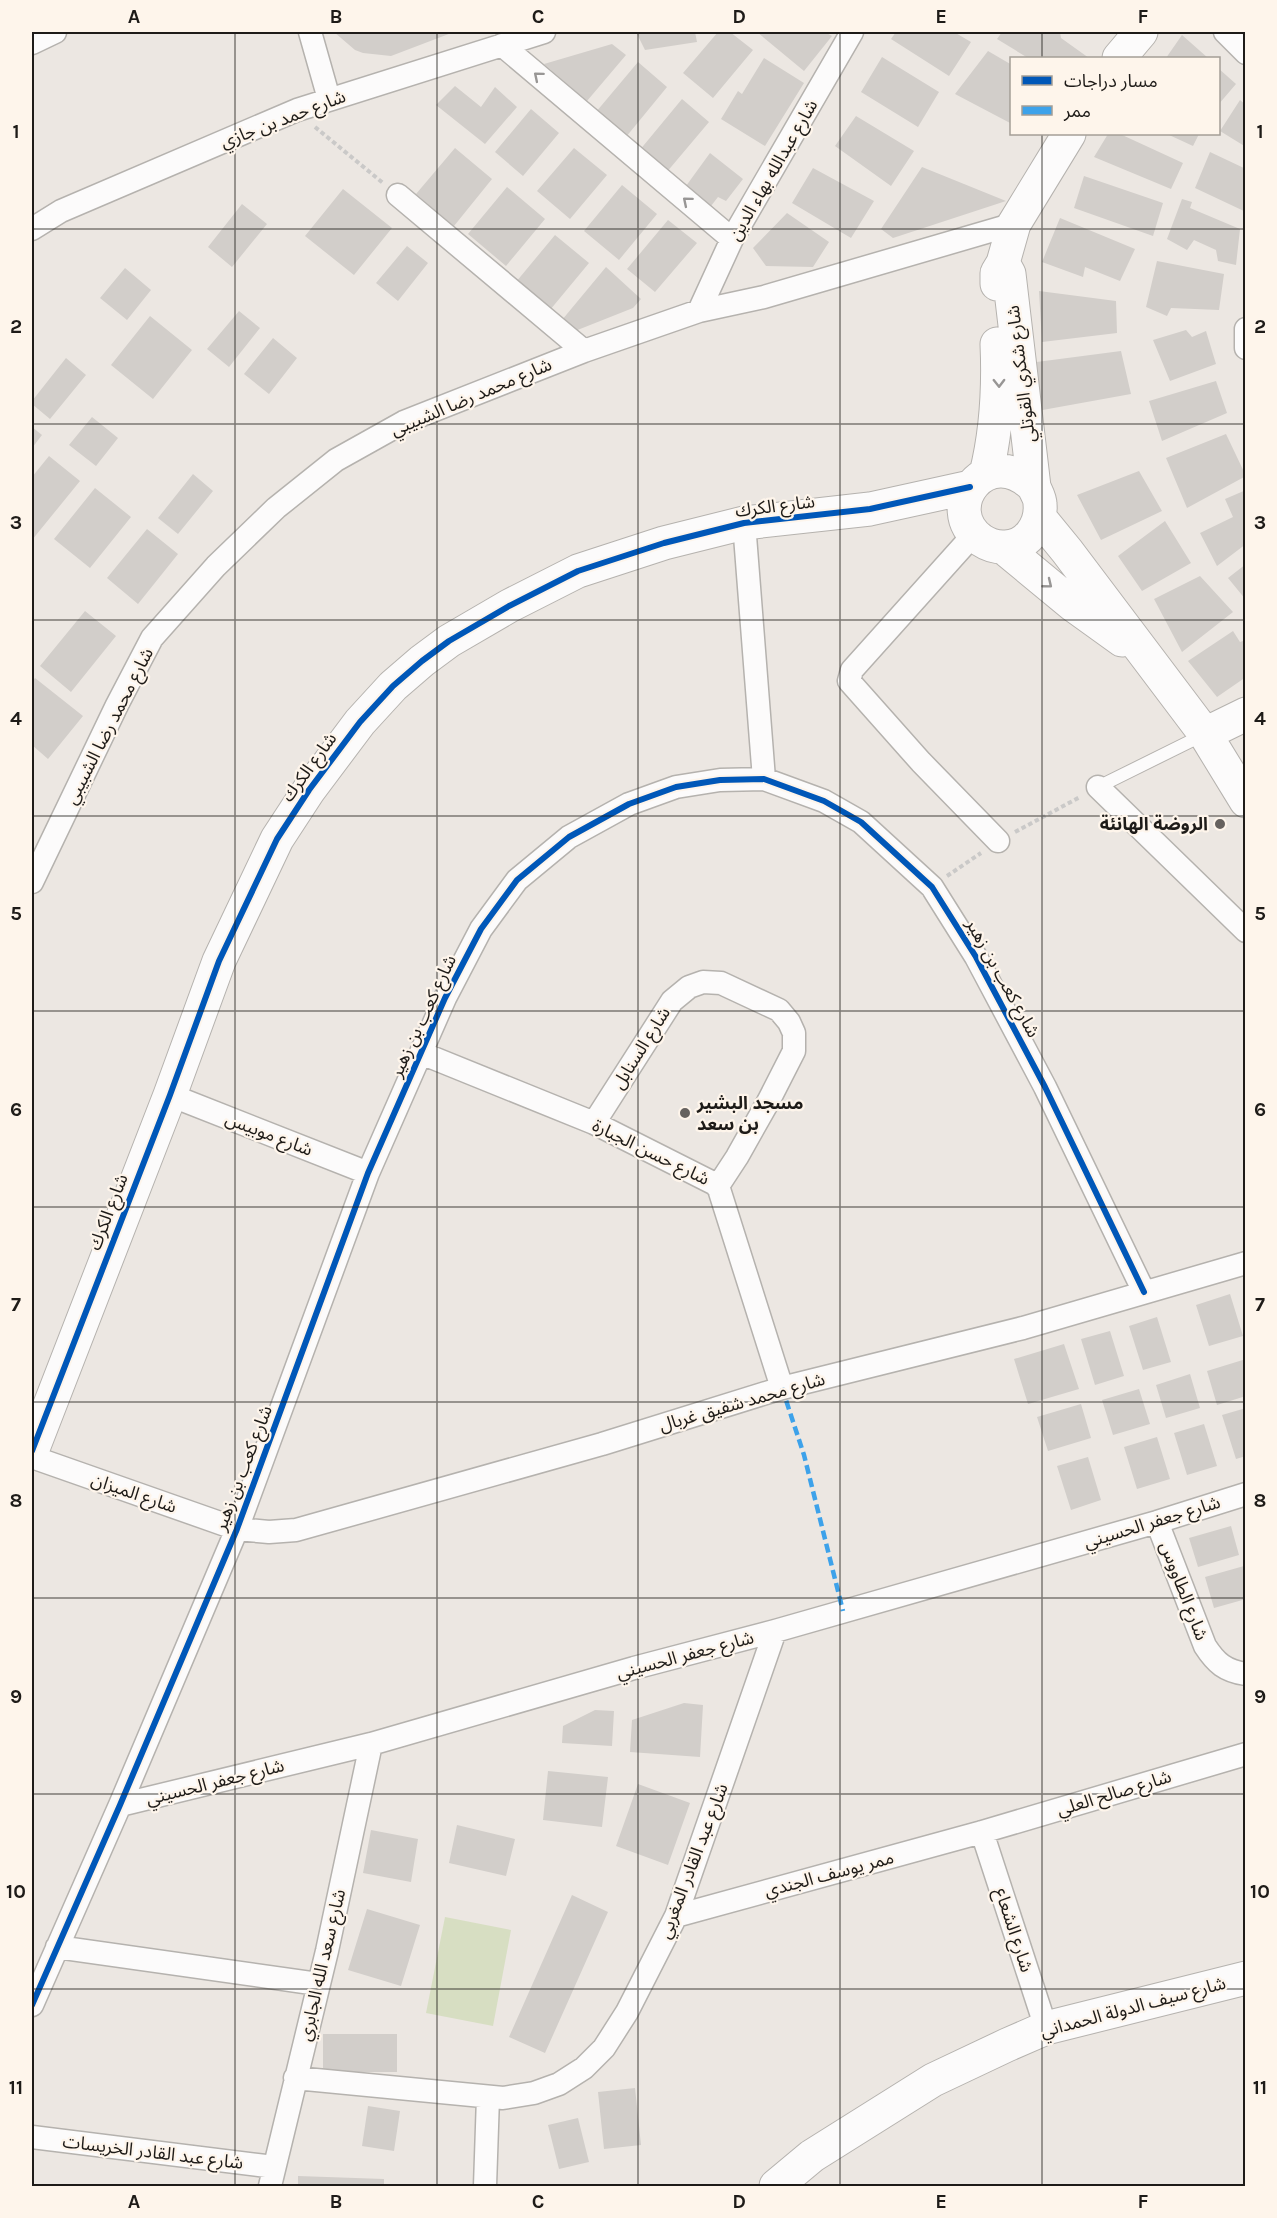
<svg xmlns="http://www.w3.org/2000/svg" width="1277" height="2218" viewBox="0 0 1277 2218" font-family="Karla,'Noto Sans Arabic',sans-serif">
	<rect width="100%" height="100%" fill="#ece7e2"/>
	<path fill="#d7dec2" d="M445,1917l66,13 -18,96 -67,-13z"/>
	<path fill="#d2ceca" d="M334,32h32l2,1 2,-1h84l-63,24 -28,-3 -8,-3z
		M636,32h59l2,10 -52,8z
		M718,32h12l23,18 -40,48 -30,-25z
		M757,32h68l7,4 -28,35z
		M896,32h58l17,10 -22,34 -58,-37z
		M1002,32h58l1,6 28,20h-61l-31,-19z
		M1182,35l26,23h-42z
		M612,44l14,11 -39,46 -43,-37z
		M988,51l24,14v59l-57,-30z
		M882,57l57,35 -21,35 -57,-35z
		M764,58l40,25 -39,63 -44,-27 17,-28 4,3z
		M638,62l29,25 -41,50 -30,-25z
		M1218,68l18,16 -18,21z
		M455,86l26,21 14,-20 22,20 -32,37 -49,-39z
		M682,99l27,23 -43,51 -27,-22z
		M1240,100l6,5v42l-26,-16z
		M531,109l28,24 -36,43 -28,-24z
		M856,116l58,35 -23,35 -56,-40z
		M1108,134h12l63,29 -12,26 -77,-32z
		M1167,134h32l-6,12z
		M455,148l37,31 -38,47 -38,-32z
		M574,148l33,27 -37,44 -33,-28z
		M1210,152l36,17v43l-51,-24z
		M710,153l33,26 -17,22 -8,-4 -7,9 -25,-20z
		M922,167l84,34 -113,37 -12,-9z
		M813,168l61,33 -23,37 -59,-35z
		M1084,176l79,27 -10,33 -79,-28z
		M622,185l35,29 -38,46 -35,-29z
		M507,187l38,32 -39,47 -38,-32z
		M343,189l49,39 -38,47 -49,-39z
		M1182,199l10,3 -2,6 50,21 -4,36 -18,-4 -2,-11 -22,-10 -7,10 -20,-11z
		M242,204l25,20 -35,43 -24,-20z
		M787,213l42,29 -16,25 -47,-1 -13,-18z
		M1060,218l75,31 -15,32 -35,-14 -2,10 -41,-15z
		M668,220l29,23 -42,49 -28,-23z
		M555,235l34,28 -39,47 -34,-28z
		M407,246l21,17 -30,38 -22,-18z
		M1157,261l67,13 -5,36 -48,-2 -4,8 -21,-9z
		M606,267l35,32 -8,9 -58,23 -13,-11z
		M125,268l26,22 -24,30 -27,-22z
		M1039,291l77,10 1,32 -75,9z
		M239,311l21,17 -31,39 -22,-18z
		M150,316l42,34 -39,49 -42,-34z
		M1186,330l6,7 14,-6 10,33 -46,17 -17,-41z
		M273,338l24,20 -28,36 -25,-20z
		M1121,351l10,43 -94,17 -8,-48z
		M66,358l20,17 -36,44 -18,-15v-3z
		M1216,381l11,32 -65,28 -13,-40z
		M92,417l26,21 -22,28 -27,-21z
		M32,427l10,8 -10,13z
		M1226,434l20,42 -59,32 -21,-50z
		M49,456l31,25 -48,59v-63z
		M1139,471l23,40 -61,29 -24,-45z
		M193,474l20,17 -35,43 -20,-16z
		M95,488l36,29 -41,51 -36,-29z
		M1246,490v54l-29,22 -17,-33 33,-16 -8,-18z
		M1165,521l26,42 -49,28 -24,-35z
		M147,529l31,25 -40,50 -31,-26z
		M1246,564v36l-18,-22z
		M1200,576l33,36 -51,40 -28,-53z
		M85,611l31,25 -45,56 -31,-26z
		M1233,631l7,11 6,-2v37l-29,20 -29,-36z
		M35,678l48,38 -35,43 -16,-14v-63z
		M1230,1294l13,42 -34,10 -13,-41z
		M1157,1317l14,45 -28,8 -14,-44z
		M1110,1331l14,45 -29,9 -14,-46z
		M1064,1344l15,45 -51,15 -14,-45z
		M1246,1359v37l-29,9 -10,-34z
		M1190,1374l10,34 -34,10 -10,-33z
		M1139,1389l11,35 -37,11 -11,-35z
		M1081,1404l10,34 -43,13 -11,-34z
		M1246,1408v48l-10,3 -14,-44z
		M1204,1424l13,42 -30,9 -13,-42z
		M1157,1437l13,42 -33,10 -13,-42z
		M1088,1457l13,43 -30,10 -14,-44z
		M1231,1526l8,29 -41,12 -9,-29z
		M1244,1566l2,33 -32,9 -9,-31z
		M684,1703l19,2 -3,52 -70,-5 2,-32z
		M595,1710l19,1 -2,35 -50,-3 1,-17z
		M548,1771l60,6 -6,50 -59,-7z
		M638,1784l52,19 -22,62 -52,-19z
		M457,1825l58,14 -9,37 -57,-13z
		M371,1830l47,9 -7,43 -48,-9z
		M572,1895l36,17 -63,141 -36,-16z
		M367,1909l53,16 -19,61 -53,-16z
		M323,2034h74v38h-74z
		M635,2088l6,57 -37,4 -6,-57z
		M368,2106l32,5 -6,40 -32,-5z
		M578,2118l11,44 -30,7 -11,-44z
		M298,2176l86,3v7h-86z"/>
	<g fill="none" stroke-linecap="round" stroke-linejoin="round">
		<defs>
			<path id="lane" d="M1098,787l107,-53"/>
			<path id="street" d="M310,32l19,67
				M1225,32l21,21
				M32,43l23,-11
				M502,45l230,194
				M398,195l186,156
				M32,229l29,-18 236,-101 247,-78
				M699,311l33,-72 120,-207
				M1246,329v19
				M744,523l20,256
				M974,534l-122,136 -3,11 72,81 77,79
				M1098,787l148,144
				M32,882l85,-177 35,-67 64,-72 60,-58 60,-48 68,-38 180,-71 115,-40 65,-14 250,-73
				M421,1053l173,70 121,61 4,5 63,199
				M170,1095l198,78
				M594,1123l78,-122 17,-14 14,-5 18,1 58,27 10,12 5,11v18l-26,51 -31,55 -19,29
				M32,1457l205,72 32,3 27,-2 306,-86 180,-56 241,-60 223,-65
				M1157,1522l48,124c11,17 20,25 41,28
				M120,1805l251,-61 263,-76 141,-37 382,-109 89,-28
				M982,1832l64,196
				M676,1916l306,-84 264,-78
				M57,1947l261,37
				M32,2005l88,-200 117,-276 131,-356 77,-175 36,-69 36,-49 52,-43 60,-33 47,-17 44,-7 44,-1 60,22 37,21 71,65 44,70 69,130 99,205
				M295,2078l208,20 31,-5 25,-9 25,-16 20,-20 23,-36 49,-96 99,-285
				M32,2137l242,30
				M270,2186l57,-235 44,-207
				M485,2186l3,-89"/>
			<path id="secondary" d="M1119,58l22,-26
				M1003,263l6,11 25,213c2,5 6,11 6,17 2,22 -14,44 -37,43 -8,0 -16,-3 -22,-7 -44,-32 7,-100 53,-53
				M997,284v-11l6,-10 11,-39 55,-90
				M986,474c11,-44 13,-85 11,-130
				M1040,518l27,33 138,183 41,67
				M1003,547l69,57 50,36
				M1205,734l41,-20
				M32,1451l138,-356 49,-134 58,-122 32,-49 51,-68 33,-36 29,-25 27,-20 60,-35 69,-35 86,-28 80,-20 126,-14 100,-22
				M776,2186l36,-30 121,-76 74,-35 39,-17 200,-50"/>
		</defs>
		<use href="#lane" stroke="#b5b2ae" stroke-width="14"/>
		<use href="#street" stroke="#b5b2ae" stroke-width="25"/>
		<use href="#secondary" stroke="#b5b2ae" stroke-width="35"/>
		<path stroke="#cac9c8" stroke-width="4" stroke-dasharray="4.5 3" stroke-linecap="butt" d="M315,127l68,56
			M1015,832l65,-35
			M947,876l34,-23"/>
		<use href="#lane" stroke="#fcfbfb" stroke-width="12"/>
		<use href="#street" stroke="#fcfbfb" stroke-width="22"/>
		<use href="#secondary" stroke="#fcfbfb" stroke-width="33"/>
		<path stroke="#3da2ea" stroke-width="4.5" stroke-dasharray="9 4.5" stroke-linecap="butt" d="M782,1388l22,67 39,156"/>
		<defs>
			<path id="cycleway" d="M32,1451l138,-356 49,-134 58,-122 32,-49 51,-68 33,-36 29,-25 27,-20 60,-35 69,-35 86,-28 80,-20 126,-14 100,-22
				M32,2005l88,-200 117,-276 131,-356 77,-175 36,-69 36,-49 52,-43 60,-33 47,-17 44,-7 44,-1 60,22 37,21 71,65 44,70 69,130 99,205"/>
		</defs>
		<use href="#cycleway" stroke="#fef5eb" stroke-width="10"/>
		<use href="#cycleway" stroke="#0057b8" stroke-width="6"/>
	</g>
	<defs><path id="oneway-chevron" d="M-2-3.5L2.5 0L-2 3.5" fill="none" stroke-width="1.6" stroke-linecap="round" stroke-linejoin="round" transform="scale(1.5)"/></defs>
	<g stroke="#989695">
		<use href="#oneway-chevron" transform="translate(538 76) rotate(-140)"/>
		<use href="#oneway-chevron" transform="translate(687 201) rotate(-140)"/>
		<use href="#oneway-chevron" transform="translate(999 383) rotate(89)"/>
		<use href="#oneway-chevron" transform="translate(1048 584) rotate(39)"/>
	</g>
	<path fill="none" stroke="#1e1b18" stroke-width="1.5" stroke-opacity="0.55" d="M235,32v2154M437,32v2154M638,32v2154M840,32v2154M1042,32v26M1042,134v2052M32,229h1214M32,424h1214M32,620h1214M32,816h1214M32,1011h1214M32,1207h1214M32,1402h1214M32,1598h1214M32,1794h1214M32,1989h1214"/>
	<g fill="#66625f" stroke="#fef5eb" stroke-width="2">
		<circle cx="1220" cy="824" r="6"/>
		<circle cx="685" cy="1113" r="6"/>
	</g>
	<g text-anchor="middle" dominant-baseline="central" stroke-width="4.5" stroke-linejoin="round" paint-order="stroke">
		<g font-size="18" fill="#1e1b18" stroke="#fef5eb">
			<text transform="translate(283 119) rotate(-21)">شارع حمد بن جازي</text>
			<text transform="translate(773 170) rotate(-60)">شارع عبدالله بهاء الدين</text>
			<text transform="translate(1021 374) rotate(-97)">شارع شكري القوتلي</text>
			<text transform="translate(471 397) rotate(-23)">شارع محمد رضا الشبيبي</text>
			<text transform="translate(775 506) rotate(-7)">شارع الكرك</text>
			<text transform="translate(109 726) rotate(-63)">شارع محمد رضا الشبيبي</text>
			<text transform="translate(309 767) rotate(-54)">شارع الكرك</text>
			<text transform="translate(1003 978) rotate(61)">شارع كعب بن زهير</text>
			<text transform="translate(423 1016) rotate(-65)">شارع كعب بن زهير</text>
			<text transform="translate(641 1048) rotate(-58)">شارع السنابل</text>
			<text transform="translate(269 1134) rotate(21)">شارع موبيس</text>
			<text transform="translate(651 1152) rotate(26)">شارع حسن الجبارة</text>
			<text transform="translate(108 1212) rotate(-69)">شارع الكرك</text>
			<text transform="translate(742 1402) rotate(-16)">شارع محمد شفيق غربال</text>
			<text transform="translate(243 1468) rotate(-69)">شارع كعب بن زهير</text>
			<text transform="translate(134 1493) rotate(19)">شارع الميزان</text>
			<text transform="translate(1152 1522) rotate(-17)">شارع جعفر الحسيني</text>
			<text transform="translate(1184 1591) rotate(69)">شارع الطاووس</text>
			<text transform="translate(685 1655) rotate(-15)">شارع جعفر الحسيني</text>
			<text transform="translate(215 1782) rotate(-14)">شارع جعفر الحسيني</text>
			<text transform="translate(1114 1793) rotate(-17)">شارع صالح العلي</text>
			<text transform="translate(693 1861) rotate(-69)">شارع عبد القادر المغربي</text>
			<text transform="translate(829 1874) rotate(-15)">ممر يوسف الجندي</text>
			<text transform="translate(1014 1930) rotate(72)">شارع الشعاع</text>
			<text transform="translate(322 1965) rotate(-77)">شارع سعد الله الجابري</text>
			<text transform="translate(1133 2007) rotate(-15)">شارع سيف الدولة الحمداني</text>
			<text transform="translate(153 2152) rotate(7)">شارع عبد القادر الخريسات</text>
		</g>
		<g font-size="18" font-weight="bold" fill="#1e1b18" stroke="#fef5eb" text-anchor="end">
			<text x="1208" y="824">الروضة الهانئة</text>
			<text x="697" y="1103" text-anchor="start">مسجد البشير<tspan x="697" dy="21">بن سعد</tspan></text>
		</g>
	</g>
	<rect width="1277" height="2218" fill="none" stroke="#fef5eb" stroke-width="66"/>
	<rect x="1010" y="57" width="210" height="78" fill="#fef5eb" stroke="#a49e97" stroke-width="1.5"/>
	<rect x="1022" y="76" width="30" height="9" fill="#0057b8" stroke="#a49e97" stroke-width="1.5"/>
	<text x="1064" y="87" font-size="18" fill="#1e1b18">مسار دراجات</text>
	<rect x="1022" y="106" width="30" height="9" fill="#3da2ea" stroke="#a49e97" stroke-width="1.5"/>
	<text x="1064" y="117" font-size="18" fill="#1e1b18">ممر</text>
	<rect x="33" y="33" width="1211" height="2152" fill="none" stroke="#1e1b18" stroke-width="2"/>
	<g font-size="20" text-anchor="middle" font-weight="bold" fill="#1e1b18">
		<text x="134" y="23">A</text>
		<text x="336" y="23">B</text>
		<text x="538" y="23">C</text>
		<text x="739" y="23">D</text>
		<text x="941" y="23">E</text>
		<text x="1143" y="23">F</text>
		<text x="16" y="138">1</text>
		<text x="1260" y="138">1</text>
		<text x="16" y="333">2</text>
		<text x="1260" y="333">2</text>
		<text x="16" y="529">3</text>
		<text x="1260" y="529">3</text>
		<text x="16" y="725">4</text>
		<text x="1260" y="725">4</text>
		<text x="16" y="920">5</text>
		<text x="1260" y="920">5</text>
		<text x="16" y="1116">6</text>
		<text x="1260" y="1116">6</text>
		<text x="16" y="1311">7</text>
		<text x="1260" y="1311">7</text>
		<text x="16" y="1507">8</text>
		<text x="1260" y="1507">8</text>
		<text x="16" y="1703">9</text>
		<text x="1260" y="1703">9</text>
		<text x="16" y="1898">10</text>
		<text x="1260" y="1898">10</text>
		<text x="16" y="2094">11</text>
		<text x="1260" y="2094">11</text>
		<text x="134" y="2208">A</text>
		<text x="336" y="2208">B</text>
		<text x="538" y="2208">C</text>
		<text x="739" y="2208">D</text>
		<text x="941" y="2208">E</text>
		<text x="1143" y="2208">F</text>
	</g>
</svg>
